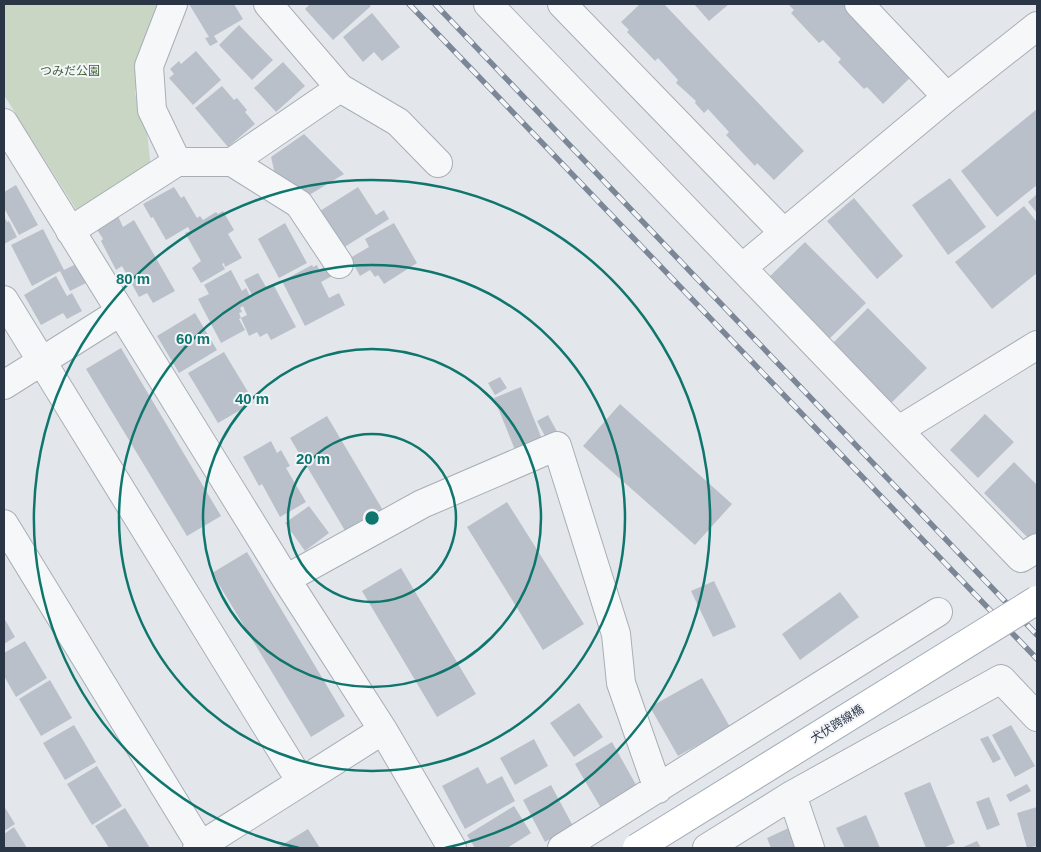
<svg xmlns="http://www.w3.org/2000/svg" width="1041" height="852" viewBox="0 0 1041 852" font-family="Helvetica,'Noto Sans JP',sans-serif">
	<rect width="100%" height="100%" fill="#e3e7eb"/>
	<path fill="#c9d6c3" d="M4,4h156l-22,66 -3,24 10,20 6,54 -72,46 -75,-119z"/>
	<path fill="#bac0ca" d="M189,4h45l9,15 -29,17 4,6 -8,4 -5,-8 4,-1z
		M310,4h59l2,2 -38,34 -28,-31z
		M640,4h24l140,147 -30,29 -17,-17 -2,3 -29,-31 3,-3 -21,-23 -4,4 -9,-10 1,-2 -20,-18 2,-3 -20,-22 -3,3 -28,-29 2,-2 -8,-8z
		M694,4h35l-20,17z
		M788,4h59l67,70 -31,30 -16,-17 -3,2 -26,-27 3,-3 -18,-19 -4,3 -28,-30 3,-3z
		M372,13l28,34 -18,14 -8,-9 -11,10 -20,-25z
		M239,25l34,35 -21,20 -33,-35z
		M196,51l25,29 -28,25 -24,-27 5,-4 -4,-5 9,-8 2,3z
		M283,62l22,24 -29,26 -22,-24z
		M222,86l12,14 3,-2 10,12 -2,2 10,12 -27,23 -33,-39z
		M1037,109v76l-40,32 -36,-46z
		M304,134l40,40 -38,23 -29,-14 -6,-26z
		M950,178l36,49 -38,28 -36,-50z
		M16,185l22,40 -19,10 -15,-27v-16z
		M174,187l7,11 3,-2 13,22 3,-2 3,4 13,-8 2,2 5,-3 11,19 -6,4 14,24 -17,9 -1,-4 -2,1 3,5 -24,14 -9,-15 9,-7 -16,-28 5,-2 -2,-4 -22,13 -13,-23 -2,1 -8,-14z
		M358,187l18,28 8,-5 5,9 -46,29 -23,-37z
		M1037,194v19l-9,-11z
		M854,198l49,58 -26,23 -50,-58z
		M1024,206l13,16v51l-45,36 -37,-47z
		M4,216l3,6 2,-1 8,16 -13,7z
		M118,216l5,11 11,-7 41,71 -22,12 -6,-10 -8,4 -17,-31 -6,4 -15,-29 2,-2 -7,-11z
		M285,223l22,40 -28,15 -21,-39z
		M394,223l23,40 -33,21 -6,-9 -3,2 -5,-7 -10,6 -10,-18 19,-11 -4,-8z
		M43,229l21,41 14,-7 10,19 -18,9 -10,-20 -28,15 -21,-41z
		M805,242l61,61 -41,40 -61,-61z
		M312,265l1,2 4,-2 2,5 9,-5 6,10 -13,7 8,16 10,-5 6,12 -40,21 -23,-45z
		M231,270l11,21 4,-3 4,8 2,-1 -8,-15 14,-7 8,14 7,-3 23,43 -25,13 -4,-7 -7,4 -3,-5 -8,4 -8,-18 6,-3 -4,-9 -3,2 2,4 -3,1 2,5 -2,1 6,11 -24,13 -23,-44 11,-5 -5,-9z
		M56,276l11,20 5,-3 10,18 -15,8 -4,-6 -22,12 -17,-30z
		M868,308l59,60 -41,40 -58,-60z
		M195,313l22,37 -38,23 -22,-37z
		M121,348l100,168 -34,20 -101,-167z
		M224,352l30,50 -36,21 -30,-50z
		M500,377l7,11 -12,7 -7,-12z
		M521,387l21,52 -27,11 -21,-52z
		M620,404l112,100 -37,41 -112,-99z
		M985,414l29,28 -36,36 -28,-28z
		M548,415l11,20 -11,7 -11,-21z
		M327,416l57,96 -37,22 -57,-96z
		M271,441l6,12 4,-3 9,16 -4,2 20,34 -26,15 -18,-33 -3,2 -16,-29z
		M1014,462l23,23v49l-6,7 -47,-48z
		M507,502l77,122 -41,26 -76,-123z
		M309,506l20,27 -24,18 -20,-28z
		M247,552l98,164 -34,21 -99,-164z
		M401,568l75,126 -39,23 -75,-126z
		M714,581l22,46 -23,10 -22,-46z
		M840,592l19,25 -59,43 -18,-26z
		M4,618l11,19 -11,7z
		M25,641l22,37 -31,19 -12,-21v-23z
		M702,678l28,49 -52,29 -28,-49z
		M50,680l22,38 -31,18 -22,-37z
		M579,703l24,34 -29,20 -24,-34z
		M74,725l22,37 -31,18 -22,-37z
		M1011,725l24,41 -20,11 -23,-42z
		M988,736l13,23 -8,4 -13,-24z
		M534,739l14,27 -33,19 -15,-27z
		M612,742l28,50 -36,21 -29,-49z
		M97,766l25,40 -30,19 -25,-41z
		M478,767l9,17 15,-8 13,25 -50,28 -23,-43z
		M930,782l25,61 -12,5h-17l-22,-55z
		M1027,784l4,7 -21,11 -4,-7z
		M551,785l22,41 -28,16 -22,-42z
		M989,797l11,28 -13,5 -11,-28z
		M4,806l11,18 -11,7z
		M514,806l17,27 -24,15h-32l-8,-13z
		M1037,807v39l-10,2 -10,-35z
		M125,808l25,40h-41l-14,-22z
		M866,815l14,33h-35l-9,-20z
		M14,827l13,21h-23v-14z
		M791,827l10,21h-30l-4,-10z
		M308,829l12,19h-43z
		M977,841l4,7h-20z"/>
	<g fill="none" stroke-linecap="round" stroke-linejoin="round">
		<defs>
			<path id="minor" d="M173,4l-24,62 3,44 25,52
				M268,4l72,84 58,34 40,41
				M488,4l533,554 16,-10
				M562,4l222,229
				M859,4l88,93
				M4,123l282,456 97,151 69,118
				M232,162l108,-74
				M70,231l107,-69h55l67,42 40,60
				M743,267l204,-170 90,-71
				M4,300l297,482
				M4,385l116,-73
				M899,430l138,-85
				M4,524l197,322
				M286,579l136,-75 135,-58 59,188 5,49 37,106
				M792,795l18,53
				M197,848l186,-118
				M562,848l376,-236
				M707,848l85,-53 209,-116 36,38"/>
		</defs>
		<use href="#minor" stroke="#a8aeb6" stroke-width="30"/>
		<use href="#minor" stroke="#f6f7f9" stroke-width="28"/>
		<defs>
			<path id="rail" d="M409,4l628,655
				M435,4l602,631"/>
		</defs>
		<use href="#rail" stroke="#7b8796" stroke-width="5.5"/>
		<use href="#rail" stroke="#f3f5f8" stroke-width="4" stroke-dasharray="11" stroke-linecap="butt"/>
		<defs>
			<path id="major-bridge" d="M637,848l400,-248"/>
		</defs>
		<use href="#major-bridge" stroke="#a1acb8" stroke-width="30" stroke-linecap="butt"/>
		<use href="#major-bridge" stroke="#fff" stroke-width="28"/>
	</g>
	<g fill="none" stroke="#0f766e" stroke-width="2.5">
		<circle cx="372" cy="518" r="84"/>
		<circle cx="372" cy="518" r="169"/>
		<circle cx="372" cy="518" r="253"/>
		<path d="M299 848A338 338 0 1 1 445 848"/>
	</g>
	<g text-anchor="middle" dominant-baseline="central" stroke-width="4" stroke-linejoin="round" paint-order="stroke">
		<g font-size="12" fill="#416136" stroke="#f3f5f8">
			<text x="70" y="71">つみだ公園</text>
		</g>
		<g font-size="12" fill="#2a3545" stroke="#f3f5f8">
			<text transform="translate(837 724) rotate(-32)">犬伏跨線橋</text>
		</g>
	</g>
	<circle cx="372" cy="518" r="8" fill="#0f766e" stroke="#f3f5f8" stroke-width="2.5"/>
	<g font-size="15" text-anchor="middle" font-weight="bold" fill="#0f766e" stroke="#f3f5f8" stroke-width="4" stroke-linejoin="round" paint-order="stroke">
		<text x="133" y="284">80 m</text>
		<text x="193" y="344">60 m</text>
		<text x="252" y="404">40 m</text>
		<text x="313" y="464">20 m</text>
	</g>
	<rect width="1041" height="852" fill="none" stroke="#2a3545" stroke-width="10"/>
</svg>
